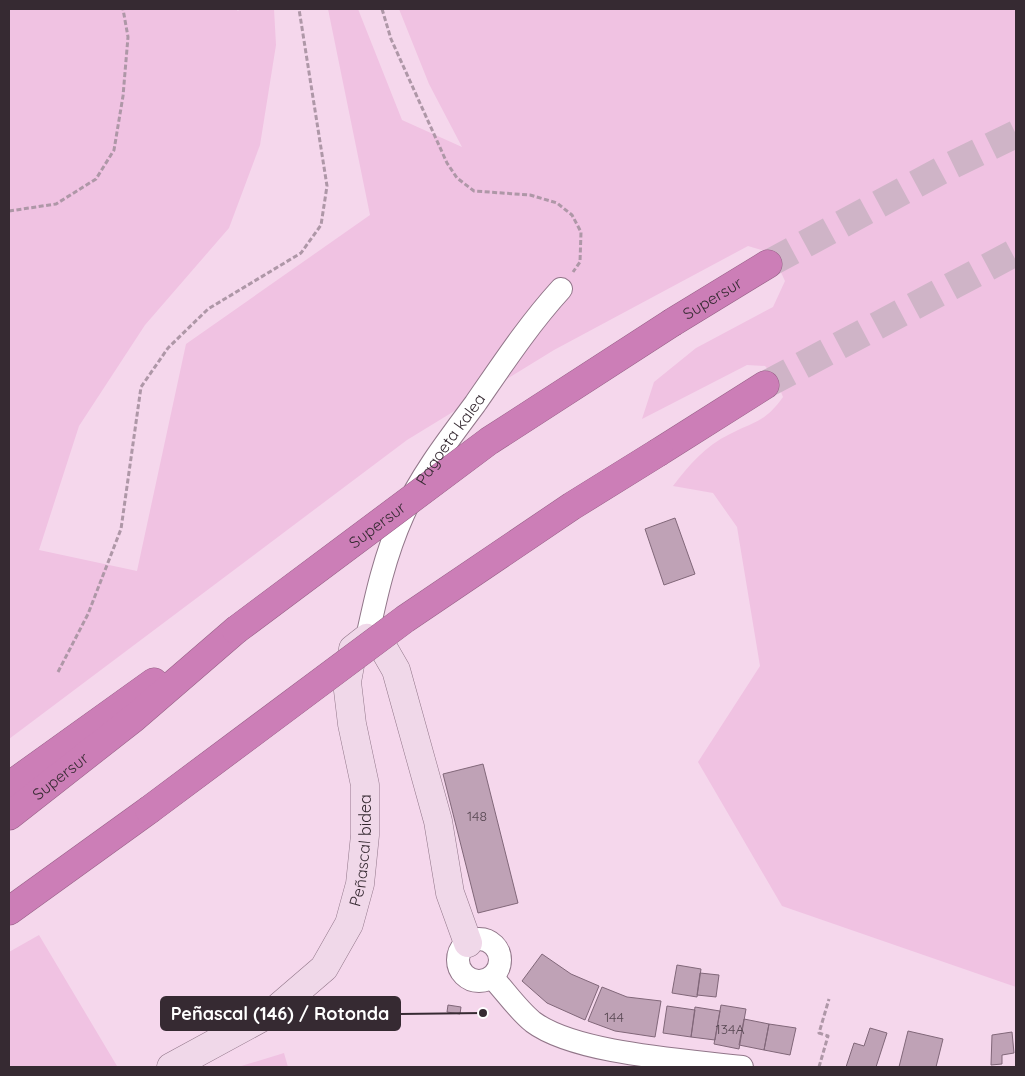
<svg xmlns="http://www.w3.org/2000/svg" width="1025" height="1076" viewBox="0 0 1025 1076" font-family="Quicksand,sans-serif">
	<rect width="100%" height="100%" fill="#f5d7ec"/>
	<path fill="#f0c2e2" d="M9,9h227l2,2 2,-2h34l2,36 -16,100 -31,83 -84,97 -66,101 -40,124 98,21 49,-227 184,-129 -42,-206h30l44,111 60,27 -33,-63 -30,-75h617v978l-234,-81 -84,-144 62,-96 -23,-139 -24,-34 -40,-7c16,-21 32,-40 57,-52 26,-13 35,-12 53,-37l-8,-20 -10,-11 -18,-1 -105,54 12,-37 42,-34 77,-41 12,-26 -13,-28 -24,-7 -194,104 -147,90 -398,299z
		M39,935l78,131 -1,1h-107v-115z
		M284,1053l4,14h-50z"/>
	<path fill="#bfa2b6" stroke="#816779" d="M675,518l20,56 -31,11 -19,-56z
		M483,764l35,139 -40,10 -35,-139z
		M542,954l29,20 28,12 -14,34 -38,-17 -25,-22z
		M677,965l24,4 -4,28 -25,-4z
		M700,973l19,2 -3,22 -19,-2z
		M602,987l25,10 34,4 -6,36 -40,-6 -27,-10z
		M448,1005l13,2 -1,7 -13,-2z
		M721,1005l25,4 -7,40 -25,-5z
		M667,1006l28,4 -4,27 -28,-4z
		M695,1007l25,4 -5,29 -24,-3z
		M744,1019l25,5 -5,26 -25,-5z
		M769,1024l27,4 -6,27 -26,-5z
		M870,1028l17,5 -11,34h-30l8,-24 10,3z
		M908,1031l35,8 -7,28h-37z
		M1012,1032l2,21 -12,2v9l-11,1 1,-30z"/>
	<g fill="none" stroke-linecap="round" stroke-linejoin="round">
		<path stroke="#cfb4c7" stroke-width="28" stroke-dasharray="28 14" stroke-linecap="butt" d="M768,264l174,-94 74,-36
			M765,385l251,-133"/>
		<defs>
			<g id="street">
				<path id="s1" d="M367,638c9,-42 18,-83 36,-123 18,-40 46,-76 72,-111 27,-39 54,-80 86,-115"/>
				<circle cx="479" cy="960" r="21"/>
				<path d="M492,977c13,14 26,33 41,45 43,32 154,38 209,45"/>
			</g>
			<g id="secondary">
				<path id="s2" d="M171,1067l103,-56 50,-43 25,-44 11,-40 5,-49v-50l-13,-61 -5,-42 6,-33 14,-11 14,6 15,26 42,151 12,72 18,50"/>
			</g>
			<g id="highway">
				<path id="s3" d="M673,322l95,-58"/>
				<path d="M659,452l106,-67"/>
				<path d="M9,786l145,-104"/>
				<path id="s4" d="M9,816l125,-98 102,-88"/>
				<path d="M9,911l140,-101"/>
			</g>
		</defs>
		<use href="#street" stroke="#917689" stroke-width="24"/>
		<use href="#secondary" stroke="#917689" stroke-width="29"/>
		<use href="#highway" stroke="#986188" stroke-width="29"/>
		<path stroke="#ae97a7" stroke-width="3" stroke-dasharray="5 2.5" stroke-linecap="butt" d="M382,9l9,30 56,124 10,15 17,13 56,4 27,8 15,12 9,17 -1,30 -7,10
			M9,211l47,-7 40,-25 18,-29 9,-54 5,-59 -5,-28
			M58,672l30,-58 33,-85 20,-142 27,-39 40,-39 93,-56 20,-28 6,-39 -28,-177
			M819,1067l9,-31 -9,-3 10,-34"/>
		<use href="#street" stroke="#fff" stroke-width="22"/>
		<use href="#secondary" stroke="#f0d8e9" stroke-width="28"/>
		<use href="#highway" stroke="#cc7eb7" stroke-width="28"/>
		<defs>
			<g id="highway-bridge">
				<path id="s5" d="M236,630l253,-189 184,-119"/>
				<path d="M149,810l256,-191 167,-113 87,-54"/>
			</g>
		</defs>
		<use href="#highway-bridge" stroke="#986188" stroke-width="29" stroke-linecap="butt"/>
		<use href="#highway-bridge" stroke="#cc7eb7" stroke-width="28"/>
	</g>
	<g text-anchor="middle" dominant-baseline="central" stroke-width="4" stroke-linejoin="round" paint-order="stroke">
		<g font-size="14" fill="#584853">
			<text x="477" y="816">148</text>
			<text x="614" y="1017">144</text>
			<text x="730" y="1029">134A</text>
		</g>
		<g font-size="16" fill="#362a32" stroke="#fff">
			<text stroke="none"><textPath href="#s3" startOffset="46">Supersur</textPath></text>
			<text stroke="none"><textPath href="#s1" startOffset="218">Pagoeta kalea</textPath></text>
			<text stroke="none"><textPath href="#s5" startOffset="176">Supersur</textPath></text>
			<text stroke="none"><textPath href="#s4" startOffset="65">Supersur</textPath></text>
			<text stroke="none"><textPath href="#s2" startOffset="309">Peñascal bidea</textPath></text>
		</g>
	</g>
	<path fill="none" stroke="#362a32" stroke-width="2" d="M483 1013L400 1014"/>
	<circle fill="#362a32" stroke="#fff" stroke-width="2" cx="483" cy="1013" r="5"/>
	<rect fill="#362a32" stroke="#362a32" stroke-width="2" x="161" y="997" width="239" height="33" rx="5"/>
	<g font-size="18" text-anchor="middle" font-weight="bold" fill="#fff">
		<text x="280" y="1020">Peñascal (146) / Rotonda</text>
	</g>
	<rect width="1025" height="1076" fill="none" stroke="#362a32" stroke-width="20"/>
</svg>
